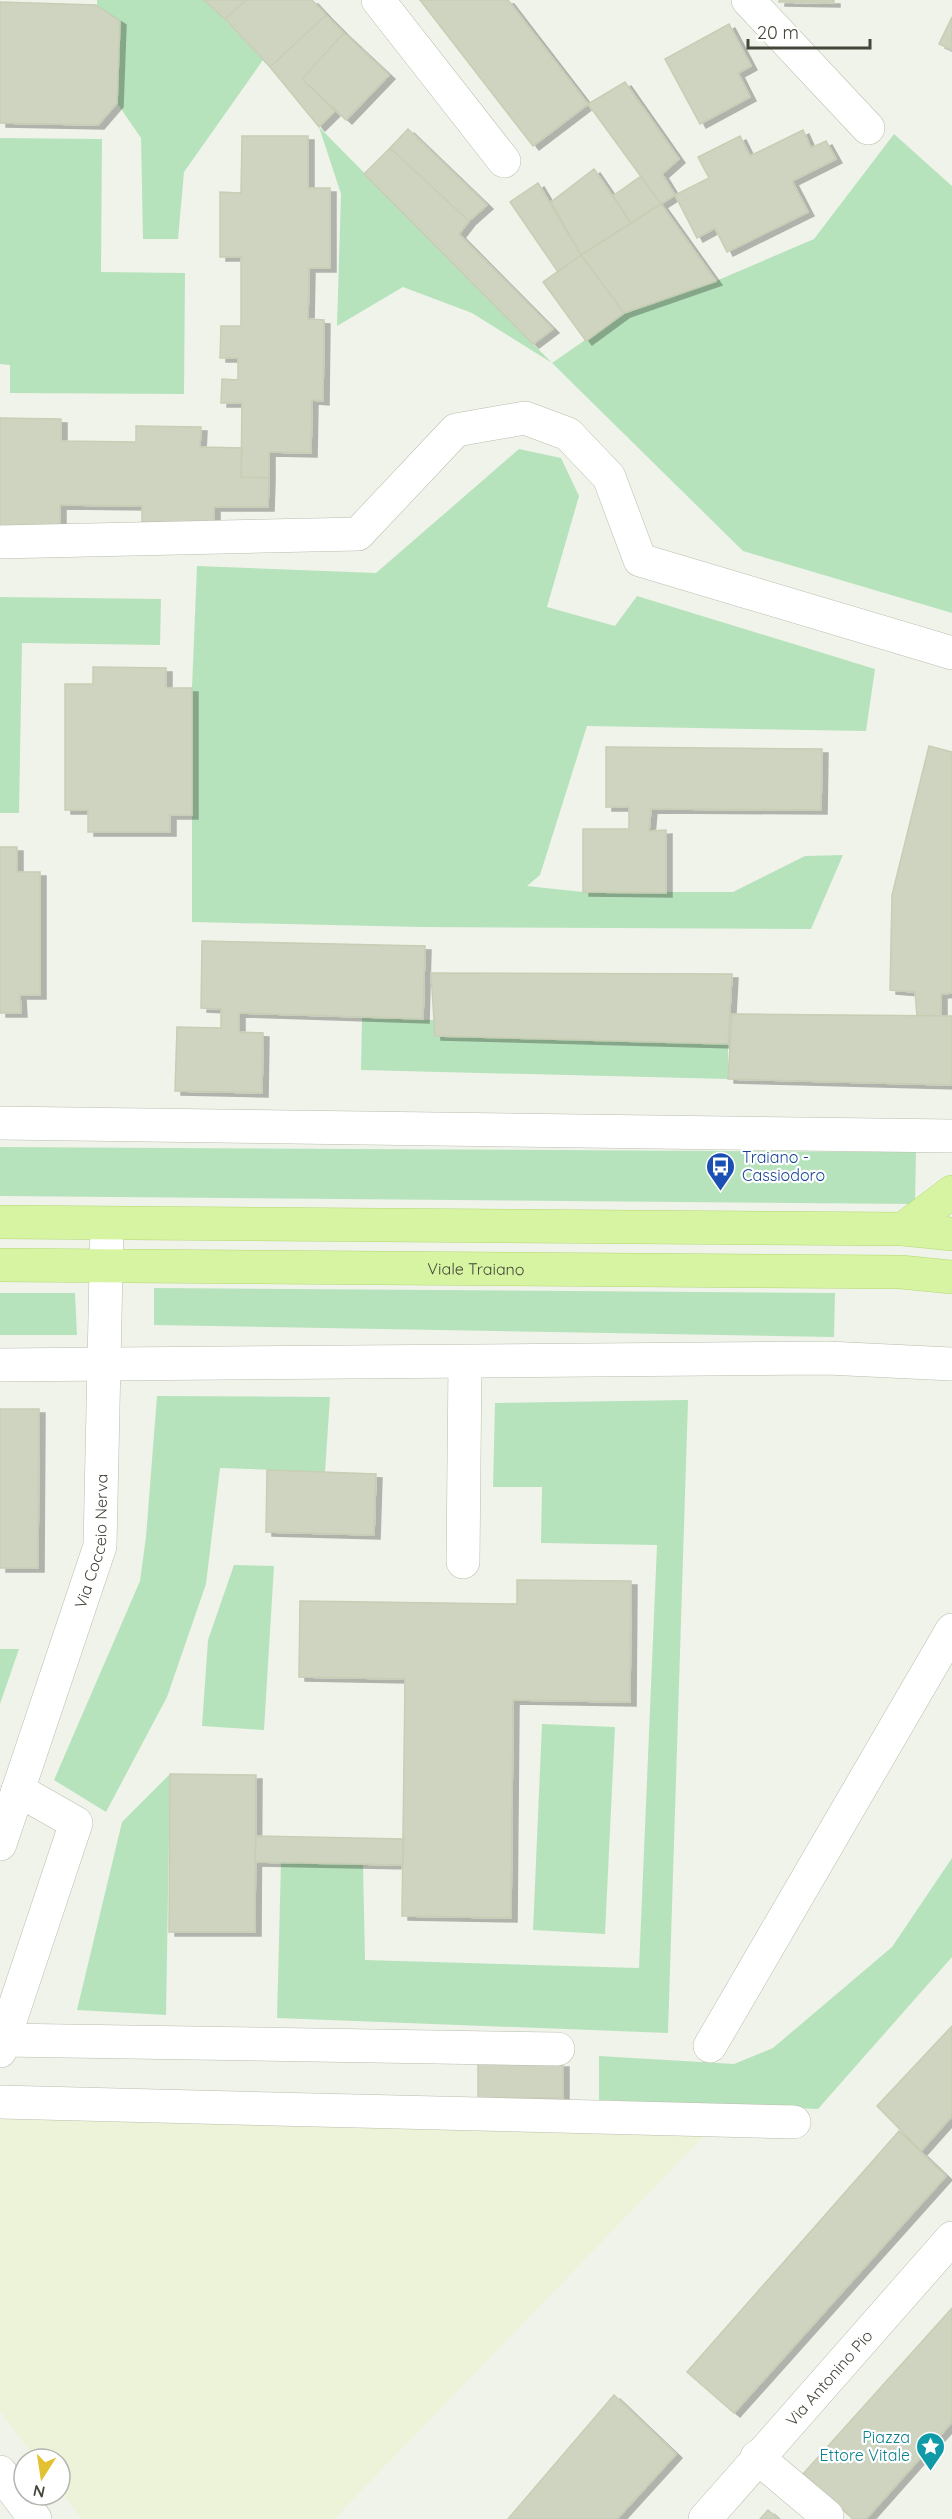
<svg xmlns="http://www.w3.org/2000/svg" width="952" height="2519" viewBox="0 0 952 2519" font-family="Quicksand,sans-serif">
	<defs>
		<filter id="shadow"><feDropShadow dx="6" dy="4" stdDeviation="0" flood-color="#0004"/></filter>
	</defs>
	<rect width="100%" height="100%" fill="#f0f3ea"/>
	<path fill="#ecf3d8" d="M0,2112l704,24 -370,383h-252l-22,-29v-31h-24l-36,-48z"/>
	<path fill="#b7e3bc" d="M97,0h109l57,60 -79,112 -6,67h-35l-2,-101 -24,-35 3,-82 -23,-16z
		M319,127l233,236 72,-50 92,-32 98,-42 80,-105 58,52v427l-209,-62 -191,-188 -80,-50 -69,-26 -66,39 4,-132z
		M0,138l102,1 -1,133 84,1 -1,121 -174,-1v-28l-10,-1z
		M519,449l42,9 18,38 -32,111 68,19 22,-30 238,73 -9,62 -279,-5 -47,149 -13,11 56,6h150l72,-36 38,-1 -32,74 -391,-2 -228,-5v-234l5,-122 179,7z
		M0,597l161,2 -1,46 -138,-2 -3,170h-19z
		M362,1018l73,2v16l293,8v35l-367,-9z
		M0,1147l916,5 -1,52 -915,-8z
		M154,1288l681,5 -1,44 -680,-12z
		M0,1293h75l2,42h-77z
		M157,1396l173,1 -5,75 -105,-4 -14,116 -39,113 -61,115 -52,-32 86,-199 6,-44z
		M688,1400l-20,633 -391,-15 4,-156 82,2 2,96 274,8 18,-423 -116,-2 1,-56h-49l2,-84z
		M234,1565l40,1 -10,164 -62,-4 6,-86z
		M0,1649h19l-19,55z
		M542,1724l73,3 -10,207 -72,-4z
		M170,1774l-4,241 -89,-5 45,-188z
		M952,1858v99l-134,152 -219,-9v-44l135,8 39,-16 119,-101z"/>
	<path fill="#cfd4c0" stroke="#c7ceb4" stroke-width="1.5" filter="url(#shadow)" d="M204,0h42l-21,19z
		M246,0h66l14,15 -56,52 -45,-48z
		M420,0h88l80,104 -55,42z
		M779,0h55v3l-55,-1z
		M0,2l96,3 24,16 -3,82 -19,22 -98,-2z
		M326,15l18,18 -42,46 33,32 -16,16 -49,-60z
		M952,17v33l-13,-6z
		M729,24l22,42 -13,7 12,24 -50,27 -35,-65z
		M344,33l45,42 -43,45 -44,-41z
		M625,82l54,77 -17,15 13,21 -14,9 -73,-100z
		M408,129l79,76 -18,16 -79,-73z
		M803,130l8,18 15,-7 10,18 -44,22 16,31 -81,40 -12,-24 -18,10 -22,-43 34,-17 -11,-21 42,-21 10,20z
		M242,136h66v52h22v80h-21l-1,51 16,1 -1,81 -11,-1 -1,53 -42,-1v26l-28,-1 1,-74h-21l1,-24 16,1v-22h-18l1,-32h20v-69h-21v-65l21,1z
		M390,148l79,73 -10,13 94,95 -20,15 -169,-170z
		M594,169l37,54 -50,32 -30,-53z
		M641,176l20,28 -30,19 -18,-27z
		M538,183l43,72 -23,17 -48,-70z
		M661,204l55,77 -92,32 -43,-58z
		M581,255l43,58 -38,28 -43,-59z
		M0,418l61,1v22l75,1v-16l65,1 -1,20 42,1 -1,29 28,1 -1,29h-54v16l-72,-1v-16l-82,-1v23l-60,-1z
		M93,667l73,1v20h26v127h-22v17h-82v-22h-23v-126h28z
		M929,746l23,6v241l-11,1v22h-24l-2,-24 -25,-2 2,-95z
		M606,747l216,2 -1,61 -170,-1 -2,22 17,-1v63l-83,-1v-63h46v-22h-23z
		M0,847h17v25h23v123h-20l1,18h-21z
		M202,941l223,5 -2,73 -184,-6v19l24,1 -1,60 -87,-2 2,-64 44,1v-19l-20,-1z
		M431,973l301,1 -4,70 -293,-8z
		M732,1014l220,2v69l-224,-6z
		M0,1409h39l-1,159h-38z
		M267,1470l109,4 -2,61 -108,-3z
		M517,1580l114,1 -1,121 -117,-2 -2,218 -109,-2 3,-237 -106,-2 1,-76 217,3z
		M170,1774l86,1 -1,157h-86z
		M256,1836l148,3 -1,26 -148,-3z
		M952,2026v90l-31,35 -44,-45z
		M478,2063h85v35h-85z
		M899,2131l47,45 -212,237 -47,-41z
		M952,2308v114l-86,97h-13l-50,-45z
		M614,2395l62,59 -59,65h-109z
		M768,2510l10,9h-18z"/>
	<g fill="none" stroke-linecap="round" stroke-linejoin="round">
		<defs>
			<g id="minor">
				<path d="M378,0l126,161"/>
				<path d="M748,0l120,128"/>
				<path d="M0,542l358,-8 98,-104 69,-12 43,16 41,43 31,83 312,93"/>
				<path d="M0,1123l952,13"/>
				<path d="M0,1365l827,-7 125,6"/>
				<path d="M463,1562l2,-200"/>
				<path id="s1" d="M0,1844l100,-298 7,-322"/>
				<path d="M3,2040l555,9"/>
				<path d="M710,2046l242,-416"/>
				<path d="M0,2051l76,-228 -58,-33"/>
				<path d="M0,2102l794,20"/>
				<path d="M757,2457l70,59"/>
				<path d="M0,2472l35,47"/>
				<path id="s2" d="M705,2519l247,-281"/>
			</g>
			<g id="major">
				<path d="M0,1222l903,7 49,5"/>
				<path d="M903,1229l49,-37"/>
				<path id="s3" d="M0,1265l901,7 51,5"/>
			</g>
		</defs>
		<use href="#minor" stroke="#b9bead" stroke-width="34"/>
		<use href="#major" stroke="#b4d873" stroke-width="34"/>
		<use href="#minor" stroke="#fff" stroke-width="33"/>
		<use href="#major" stroke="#d6f4a2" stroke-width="33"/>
	</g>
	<defs>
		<symbol id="bus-pin" viewBox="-11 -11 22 30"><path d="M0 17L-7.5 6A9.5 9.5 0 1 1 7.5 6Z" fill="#1a4fb4" stroke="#fff"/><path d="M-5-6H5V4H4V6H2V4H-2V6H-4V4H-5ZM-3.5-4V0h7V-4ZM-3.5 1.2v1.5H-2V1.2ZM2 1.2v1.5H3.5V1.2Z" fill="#fff"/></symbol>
		<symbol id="sight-pin" viewBox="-11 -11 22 30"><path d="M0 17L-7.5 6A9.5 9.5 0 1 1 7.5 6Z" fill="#0f9aa8" stroke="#fff"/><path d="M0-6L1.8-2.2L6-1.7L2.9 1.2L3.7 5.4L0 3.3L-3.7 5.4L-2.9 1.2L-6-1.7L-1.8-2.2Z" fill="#fff"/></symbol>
	</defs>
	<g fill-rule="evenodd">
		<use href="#bus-pin" x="704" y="1150" width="33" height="45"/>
		<use href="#sight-pin" x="914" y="2430" width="33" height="45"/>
	</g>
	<g text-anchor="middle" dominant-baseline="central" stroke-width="4.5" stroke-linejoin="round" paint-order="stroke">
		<g font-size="16" fill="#164399" stroke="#fff" text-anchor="start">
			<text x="742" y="1157">Traiano -<tspan x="742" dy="18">Cassiodoro</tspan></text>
		</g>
		<g font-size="16" fill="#434639" stroke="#fff">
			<text stroke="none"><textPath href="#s3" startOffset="476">Viale Traiano</textPath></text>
			<text stroke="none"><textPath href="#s1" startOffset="318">Via Cocceio Nerva</textPath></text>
			<text stroke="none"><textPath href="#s2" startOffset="188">Via Antonino Pio</textPath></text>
		</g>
		<g font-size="16" fill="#0d838f" stroke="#fff" text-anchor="end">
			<text x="910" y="2437">Piazza<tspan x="910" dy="18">Ettore Vitale</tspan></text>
		</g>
	</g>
	<g transform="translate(42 2477) rotate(192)"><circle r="28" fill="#ffffff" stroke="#b4b5b0" stroke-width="1.5"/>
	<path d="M0-4.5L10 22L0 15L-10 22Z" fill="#e4c130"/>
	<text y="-9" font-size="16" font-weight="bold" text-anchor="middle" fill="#434639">N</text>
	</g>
	<path d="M748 39v9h122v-9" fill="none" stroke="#434639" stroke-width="3"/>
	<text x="757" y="39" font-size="18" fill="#434639" stroke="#ffffff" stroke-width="4.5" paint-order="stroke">20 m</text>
</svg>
